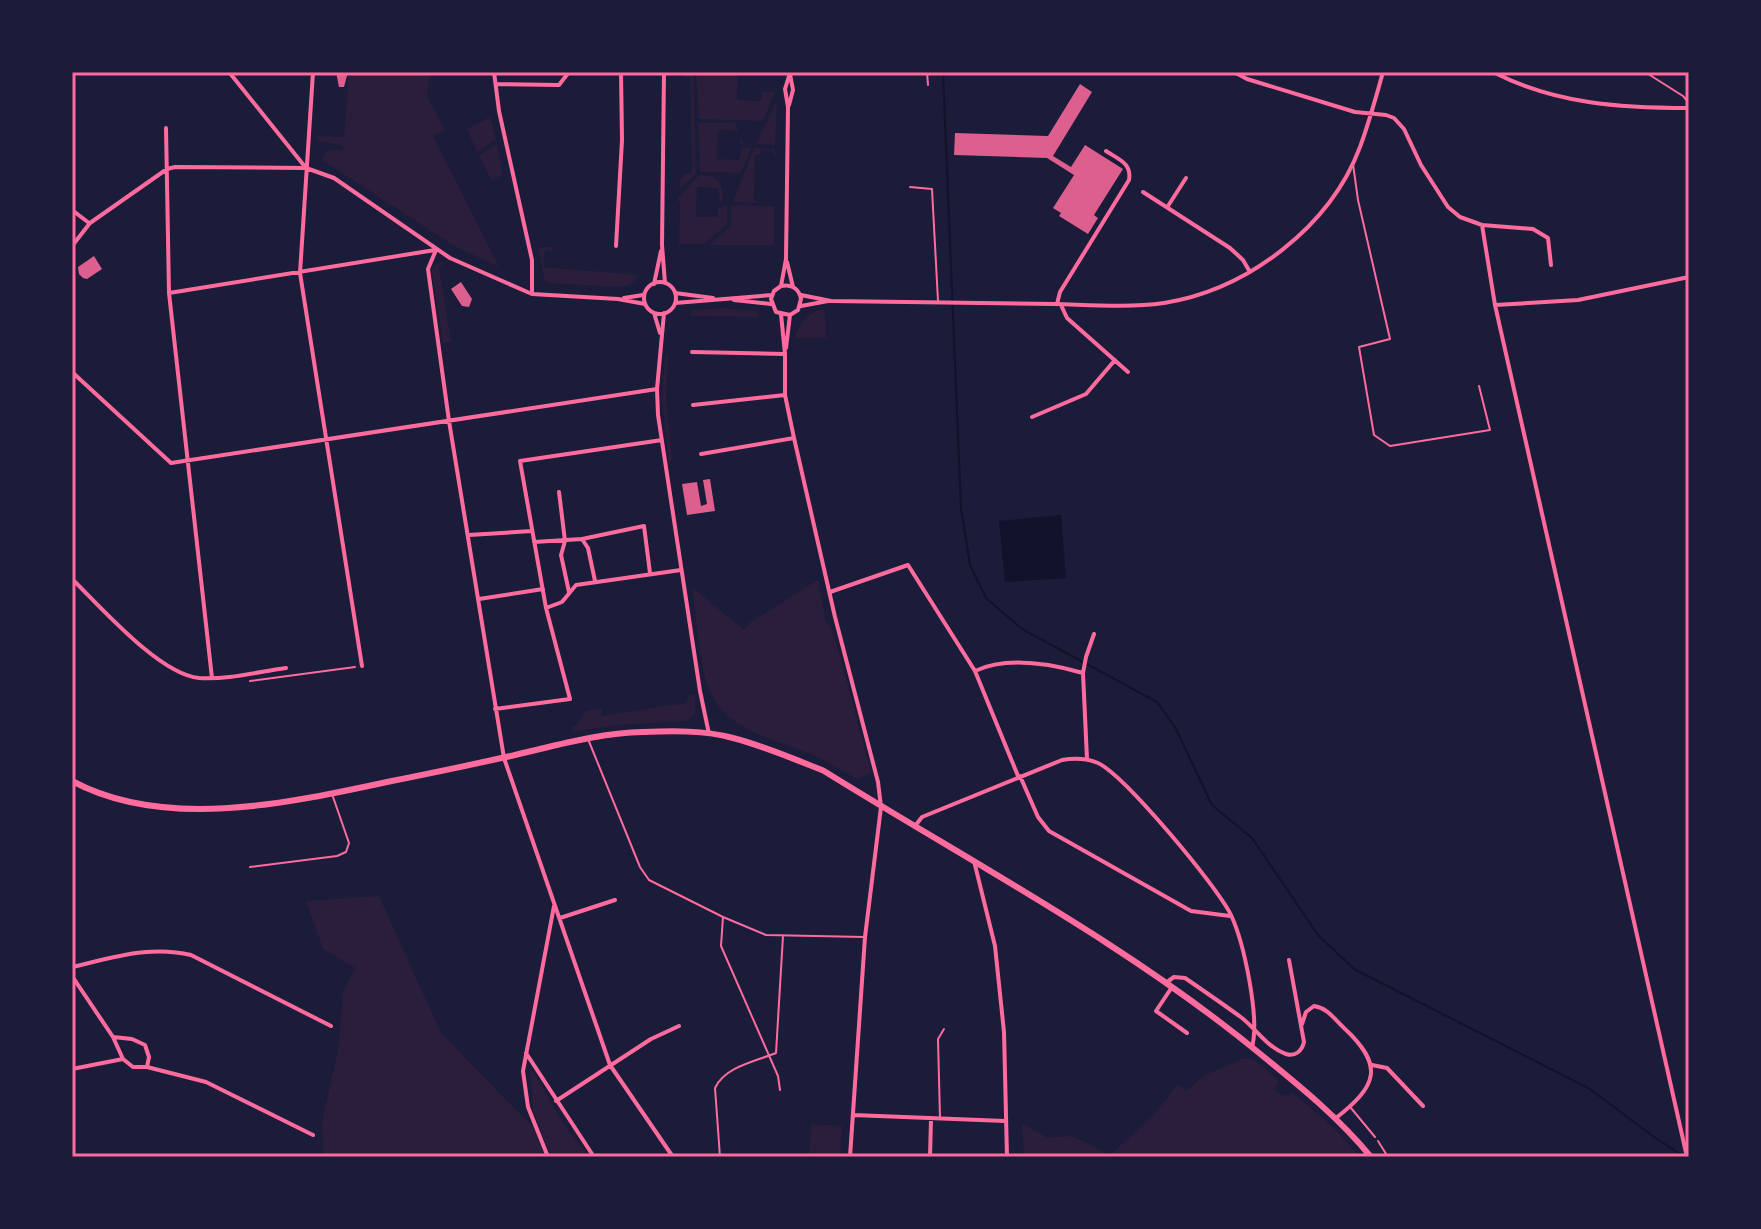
<svg xmlns="http://www.w3.org/2000/svg" width="1761" height="1229" viewBox="0 0 1761 1229" font-family="'Source Sans 3',sans-serif">
	<rect width="100%" height="100%" fill="#1b1b3a"/>
	<path fill="#2a1e3b" d="M349,72h81l-3,24 18,34 -12,6 66,131 -45,-21 -132,-86 6,-10h15v-4l-26,-6 -1,-4 28,1z
		M683,72h9l2,5 2,96 -17,17 1,-9 4,-7 8,-1 -2,-96h-6z
		M696,72h42l-1,28 24,1 1,-9h13l-12,29 -64,-2z
		M777,100l-2,45 -19,-1z
		M490,117l6,22 -19,13 -10,-23z
		M698,123h37l9,22h-3l-2,-14 -21,-1 -1,29 22,1 3,-12h9l-10,25 -41,-1z
		M497,144l6,30 -11,7 -13,-25z
		M754,148l21,1 1,10 -4,-9h-11l-1,5h-5l-1,45 9,3 -30,-1z
		M699,175c19,0 25,8 24,27l-3,-1 -2,-13 -21,-1 -1,30h22v-9l9,-2v18l-23,20h-25l1,-41 -3,-4z
		M731,205l43,1v39h-65l22,-19z
		M543,247h9v5l-7,-1 -1,16 96,8 -9,9 -10,3 -73,-4 -3,-2 -7,-31z
		M440,262l5,1 -6,4 12,75 -8,1 -11,-71v-4z
		M723,308l34,3 1,6 -67,-1v-6z
		M819,310h6l1,28h-31c3,-13 11,-23 24,-28z
		M665,354l3,1 -2,42 6,61 -3,8 -7,-66z
		M818,580l8,43 3,1 9,24 33,125 -14,6c-16,-9 -32,-19 -49,-26 -40,-16 -85,-23 -101,-69 -9,-28 -10,-67 -15,-97l52,43 7,-8z
		M695,694v19l-8,8 -70,4 -44,7 -1,-5 6,-3 7,-13 17,-3 -1,8 85,-13 3,-8z
		M379,896l62,137 92,94 12,30h-222l-1,-35 16,-72 5,-58 12,-24 -32,-19 -17,-48z
		M1242,1059h11l24,20 2,2 -4,6 1,5 9,4 7,-4 44,38 24,27h-336l-2,-34 26,15 22,-2 18,7 22,12 41,-37 27,-34 8,7 19,-16z
		M530,1067l37,62 22,28h-37l-19,-45z
		M811,1124l31,2 -2,31h-31z"/>
	<path fill="#12122b" d="M1061,515l5,63 -61,4 -6,-61z"/>
	<g fill="none" stroke-linecap="round" stroke-linejoin="round">
		<path stroke="#12122b" stroke-width="2" d="M943,72l18,436 9,57 16,33 36,31 135,73 18,25 37,78 40,33 66,97 36,34 236,120 64,48 31,20"/>
	</g>
	<path fill="#dd5f8e" d="M336,72h12l-4,15h-5z
		M1080,84l12,8 -39,64 18,11 14,-22 38,24 -29,46 4,3 -10,16 -29,-18 2,-3 -8,-5 21,-33 -27,-17 -93,-3 1,-22 93,3z
		M94,256l8,13 -15,10 -4,-1 -4,-4 -1,-7z
		M461,282l11,17 -3,8 -7,-1 -11,-17z
		M710,479l5,32 -28,4 -5,-31 15,-2 4,24 6,-2 -4,-24z"/>
	<g fill="none" stroke-linecap="round" stroke-linejoin="round">
		<path stroke="#ff6b9d" stroke-width="2" d="M250,681l105,-14
			M1378,1141l10,16"/>
		<path stroke="#ff6b9d" stroke-width="2" d="M927,72l1,13
			M1645,72l38,24 6,7
			M1353,164l5,36 32,139 -31,8 15,88 16,11 100,-16 -11,-44
			M910,187l22,2 6,112
			M588,739l52,128 9,13 74,37 43,18 98,2
			M250,867l87,-11 9,-4 3,-9 -17,-49
			M723,917l-2,29 57,130 2,14
			M1351,1108l24,29
			M940,1118l-2,-79 6,-10
			M720,1157l-5,-69c9,-21 41,-27 61,-35l7,-117"/>
		<path stroke="#ff6b9d" stroke-width="4" d="M229,72l77,96 28,10 116,80 82,36 86,5 27,5
			M313,72l-13,201 62,393
			M494,72l5,39 33,149v34
			M664,72l-2,173 3,38
			M1234,72l13,7 108,33 31,3 8,3 10,11 17,36 27,42 12,10 22,8 13,80 192,852
			M1493,72c62,32 128,36 196,36
			M790,73l-5,16 3,18 -2,152 -5,27 -7,5 -3,8 5,13 14,3
			M790,73l47,-1
			M496,84l63,1 10,-13
			M789,105l4,-15 -3,-16
			M166,128l3,165 43,385
			M1143,192l87,56 13,12 7,12
			M1168,206l18,-28
			M72,210l17,13
			M1482,225l51,4 15,9 3,27
			M72,246l18,-23 77,-54 8,-2 131,1
			M616,246l6,-106 -1,-68
			M436,250l-8,19 21,152 55,337 106,307 63,92
			M787,262l6,25
			M644 298a16 16 0 1 1 32 0a16 16 0 1 1-32 0Z
			M654,284l7,-33
			M781,286c10,-2 18,2 20,13l-3,11 -8,5 -4,33
			M169,293l266,-43
			M675,293l38,5
			M801,295l30,6c74,1 149,2 224,3 36,1 73,4 109,-1 83,-13 166,-76 196,-156 9,-24 16,-50 23,-75
			M624,298l19,-3
			M734,300l37,4
			M675,303l97,-8
			M1057,304l3,-12 69,-112c3,-17 -11,-21 -23,-29
			M1061,305l6,13 61,54
			M1495,305l83,-5 111,-23
			M801,306l27,-5
			M654,313l6,20
			M664,313l-7,76 1,26 42,276 9,43
			M781,314l4,40v41l9,43 41,179 43,165 3,25 -16,130 -15,220
			M692,352l93,2
			M72,372l99,91 486,-74
			M693,405l92,-10
			M1032,417l54,-23 29,-34
			M701,454l93,-16
			M559,492l6,49 -4,14 8,37
			M469,535l63,-4
			M582,539l62,-13 6,47
			M534,542l48,-3 6,9 7,33
			M72,579c29,28 87,95 127,99 28,2 58,-6 87,-10
			M830,592l78,-27 67,106 43,105
			M479,599l64,-10
			M546,608l-26,-147 142,-21
			M975,671c32,-15 76,-7 108,2l4,86
			M1083,673l3,-16 8,-23
			M495,709l75,-10 -24,-91 16,-6 14,-17 105,-15
			M1020,776l18,41 11,14 142,80 39,5
			M915,826l7,-9 140,-57c12,-2 24,-2 36,3 27,13 119,123 133,152 13,28 29,103 21,132
			M974,861l21,85 9,86 3,125
			M560,918l55,-18
			M72,967c40,-9 78,-22 119,-12l140,71
			M72,976l41,61 10,22
			M1167,982l7,-5 11,1c19,13 38,26 57,40 14,11 26,30 44,36 9,3 16,-3 18,-12l-15,-82
			M1172,987l-16,24 31,22
			M1302,1024l4,-12 8,-6c14,2 20,13 30,22 41,38 33,58 -8,90
			M113,1037l19,2 13,6 4,12 -2,10
			M526,1053l68,104
			M1372,1065l15,3 36,38
			M72,1069l51,-10 10,8h14l59,15 107,53
			M556,1101l95,-62 28,-13
			M853,1115l152,6
			M548,1157l-20,-50 -5,-36 31,-165
			M930,1157l1,-38"/>
		<path stroke="#ff6b9d" stroke-width="6" d="M72,781c93,50 217,22 315,1 40,-8 79,-16 119,-25 45,-10 90,-24 137,-25 28,-1 62,-2 90,6 31,8 61,21 91,33 148,92 305,174 440,286 38,31 76,62 107,100"/>
	</g>
	<rect width="1761" height="1229" fill="none" stroke="#1b1b3a" stroke-width="148"/>
	<rect x="74" y="74" width="1613" height="1081" fill="none" stroke="#ff6b9d" stroke-width="3"/>
</svg>
